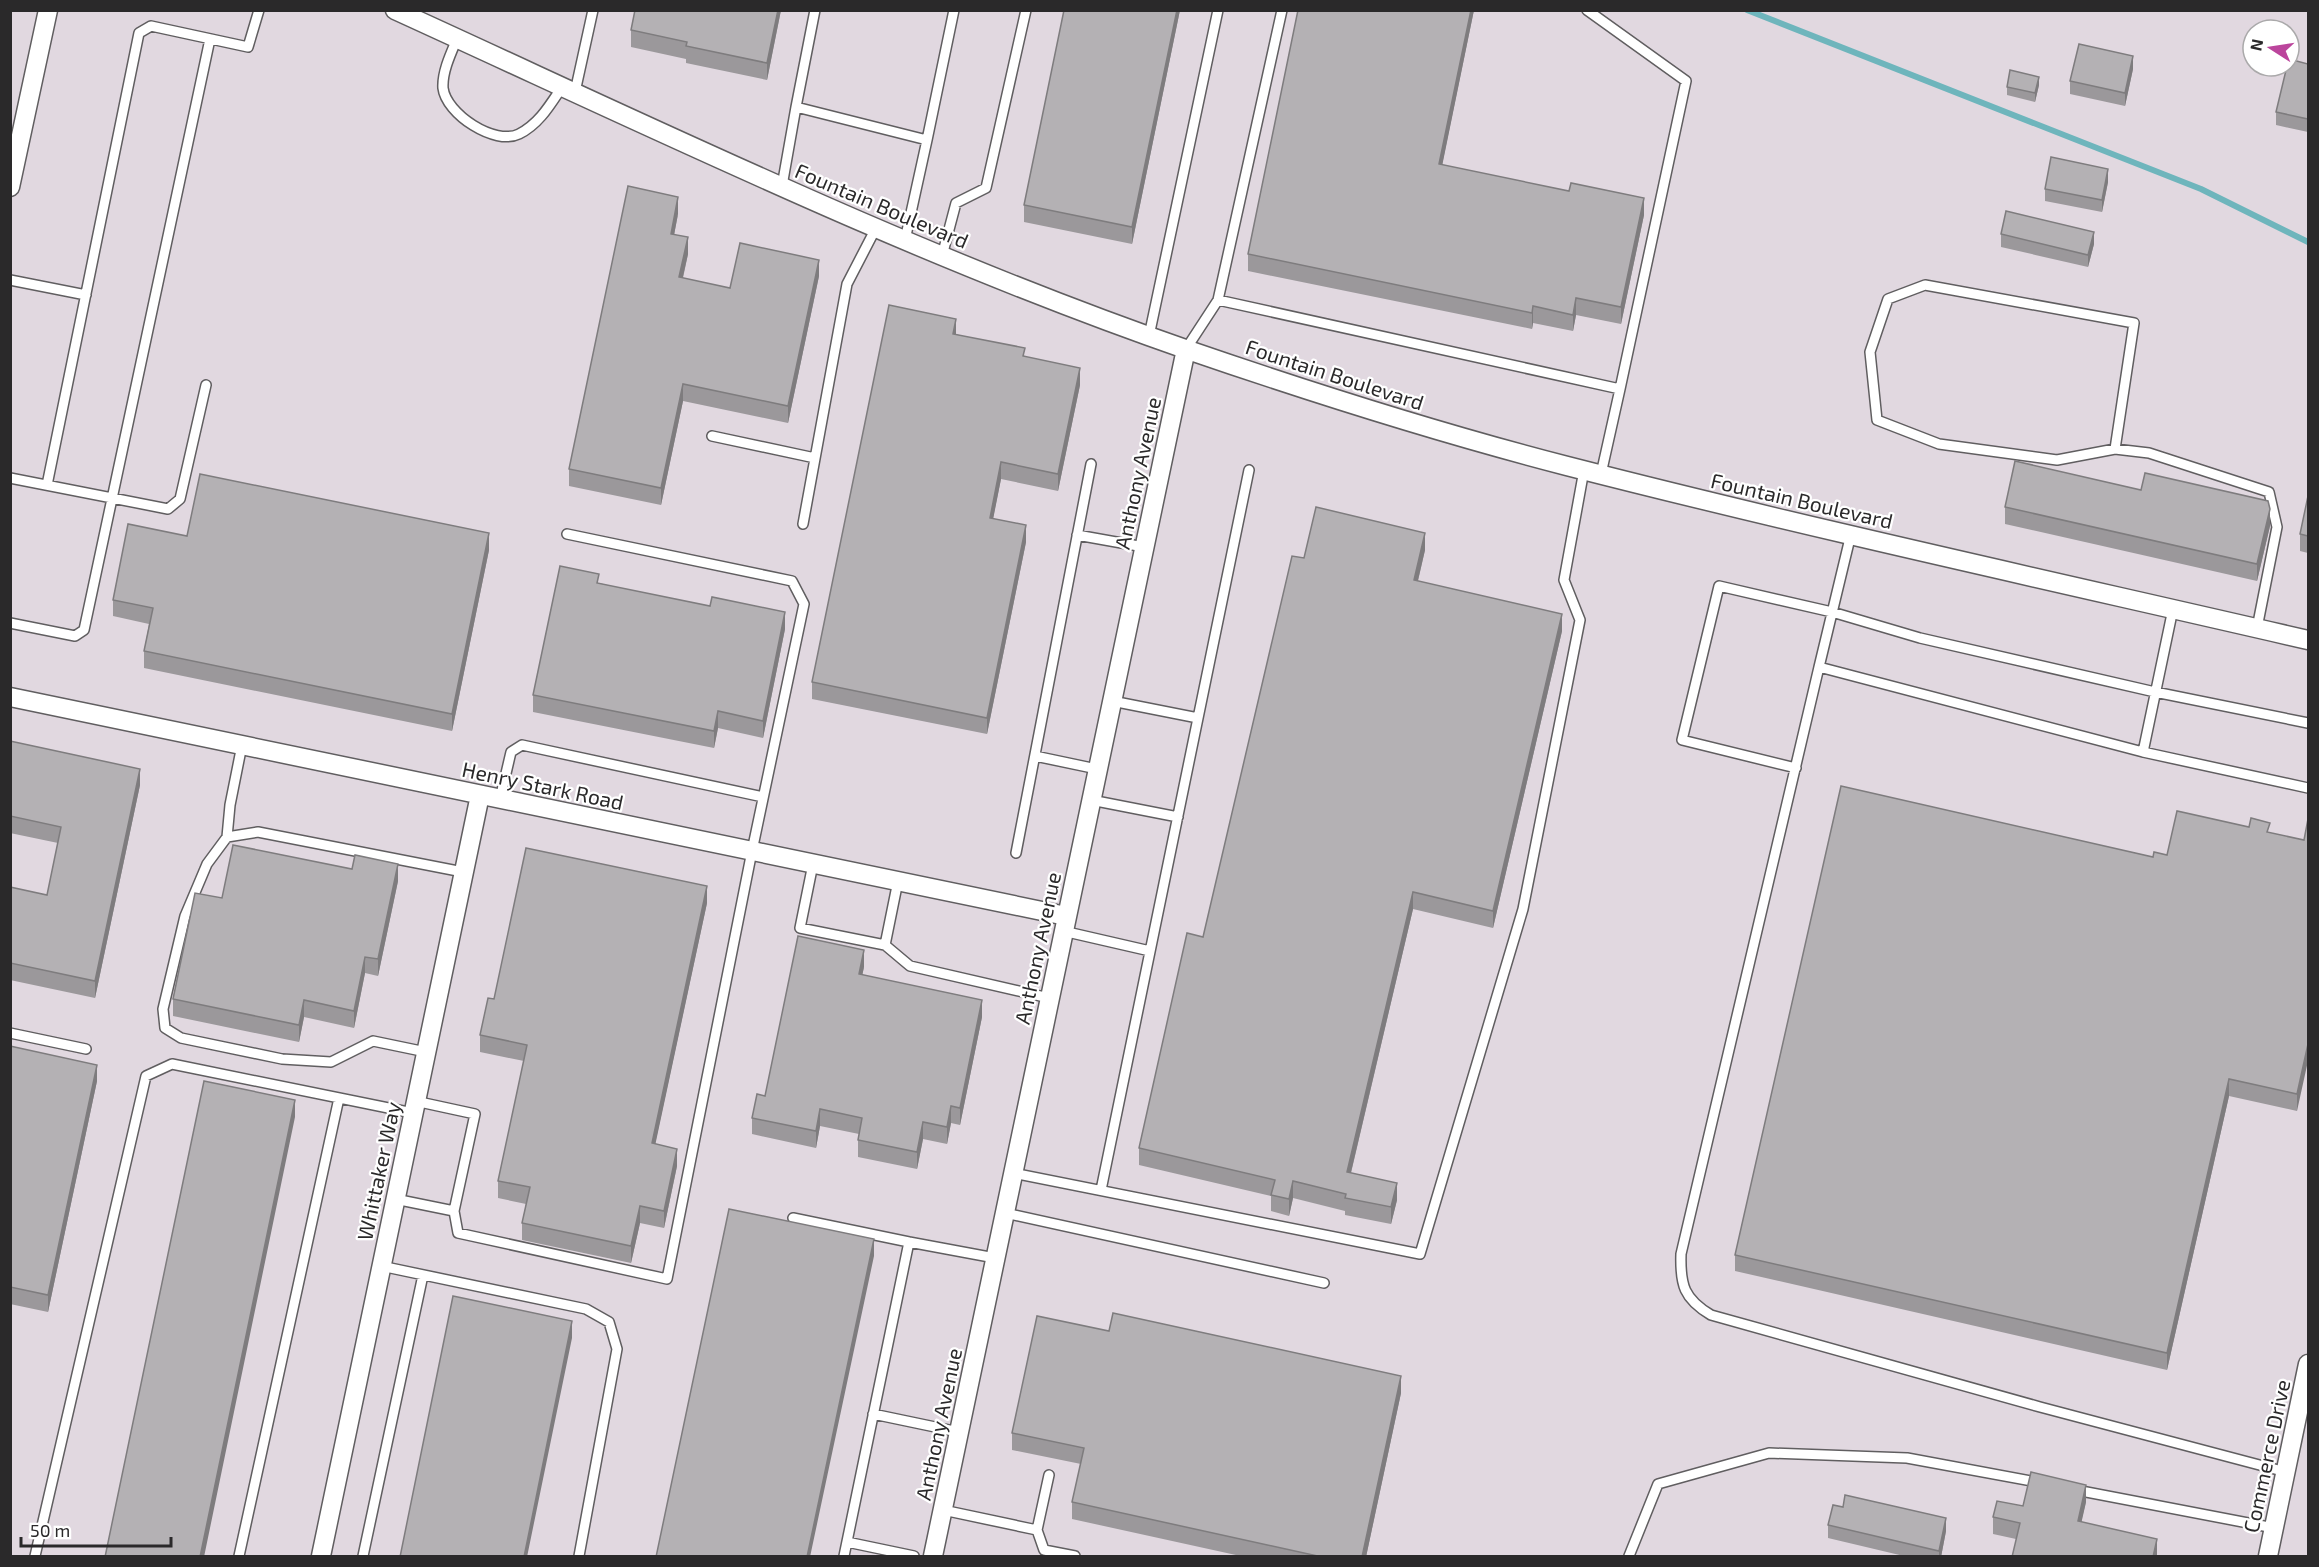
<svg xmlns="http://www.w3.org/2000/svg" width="2319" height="1567" viewBox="0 0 2319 1567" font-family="'Exo 2',sans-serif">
	<rect width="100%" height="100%" fill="#eae7e9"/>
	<path fill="#e1d8e0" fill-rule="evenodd" d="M11,11h2297v1545h-2297zM2253,30h36v36h-36z"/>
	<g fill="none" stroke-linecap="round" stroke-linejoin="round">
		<path stroke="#6eb5bc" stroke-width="6" d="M1747,10l454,179 107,53"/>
		<defs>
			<path id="lane" d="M1587,10l99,71 -66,308
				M457,39c-6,14 -15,33 -14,49 3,26 52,58 76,46 20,-10 31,-29 43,-47
				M575,92l18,-82
				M796,107l19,-97
				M927,140l27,-130
				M782,186l14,-79 131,33 -22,100
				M942,256l14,-53 30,-15 40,-178
				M10,280l76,15
				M1218,300l64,-290
				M1149,336l69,-326
				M1186,349l32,-49 402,89 -19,85
				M712,436l103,22
				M2115,449l19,-126 -209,-38 -37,14 -18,53 7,68 62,24 118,16 58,-11 34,4 120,39 8,35 -20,101
				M10,478l158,31 12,-10 26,-114
				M47,485l92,-452 12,-7 97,21 11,-37
				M803,524l44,-240 29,-56
				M1851,534l-32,133 324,85
				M1077,535l67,12
				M2173,609l-30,143 165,36
				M10,623l65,13 9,-6 126,-591
				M1819,667l-138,587c-1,31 3,45 30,61l329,92 246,65
				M1112,701l86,17
				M1035,756l62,13
				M1796,768l-114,-28 37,-154 113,26 88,26 235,54 153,31
				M500,799l11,-47 11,-7 241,52
				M1091,800l87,17
				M227,837l3,-32 12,-60
				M1016,853l75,-389
				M813,864l-13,64 85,17
				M898,881l-13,64 25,21 139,32
				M1063,931l87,20
				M10,1033l76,16
				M426,1052l-53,-11 -42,21 -49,-3 -101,-21 -16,-10 -2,-19 22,-93 22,-52 20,-27 31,-5 205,40
				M415,1101l60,13 -21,97 4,22 209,46 85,-428 52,-247 -12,-23 -225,-47
				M1013,1173l407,81 103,-345 57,-289 -16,-40 20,-110
				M1101,1190l148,-720
				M395,1199l59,12
				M1005,1213l319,70
				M793,1218l116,24
				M381,1266l205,43 23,13 8,27 -38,207
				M873,1414l86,18
				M2076,1490l198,38
				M943,1510l94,20 7,20 31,6
				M1037,1530l12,-55
				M847,1542l67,14
				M35,1556l111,-480 26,-12 241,49
				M239,1556l100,-458
				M363,1556l60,-281
				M844,1556l65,-314 86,16
				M1629,1556l29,-72 111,-31 138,5 135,25"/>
			<path id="street" d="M395,10c261,119 521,246 793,340 125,43 251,83 379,116 246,63 494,117 741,174
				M10,187l38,-177
				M10,697l1056,219
				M321,1556l159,-761
				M933,1556l253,-1207
				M2268,1556l40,-192"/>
		</defs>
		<use href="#lane" stroke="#605e60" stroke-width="12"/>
		<use href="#street" stroke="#605e60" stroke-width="21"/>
		<use href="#lane" stroke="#fff" stroke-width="9"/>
		<use href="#street" stroke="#fff" stroke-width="18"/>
	</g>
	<path fill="#9b989b" d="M635,10h146l-14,70 -81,-17v-4l-55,-12v-17z
		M1180,10l-48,234 -108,-22v-17z
		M1298,10h176l-32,155 202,50 -23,109 -45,-9 -3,16 -40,-8 -1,6 -284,-58v-17z
		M2308,64v68l-32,-7v-13z
		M2133,69l-8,37 -55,-12v-13z
		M2039,85l-4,17 -28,-7v-8z
		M2108,182l-6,30 -57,-11v-12z
		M678,214l-4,21 14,19 -5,24 47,10 89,-12 -31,147 -105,-22 -22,104 -92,-19v-17z
		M2001,234l93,10 -6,23 -87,-20z
		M956,334l69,22 55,29 -22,106 -57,-12 -8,39 33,24 -39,192 -175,-35v-17z
		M2141,490l129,36 -13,55 -252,-57v-17z
		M2308,496v57l-8,-2v-17z
		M187,536l302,14 -37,181 -308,-63v-17l5,-27 -36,-8v-16z
		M1425,550l-7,31 144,50 -69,297 -80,-19 -62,264 46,27 -6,24 -46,-9v-4l-52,-13 -4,18 -18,-5v-15l-132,-31v-17l64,-211 101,-379z
		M599,583l186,46 -22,109 -45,-10 -4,20 -181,-36v-17z
		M10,741l130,44 -45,213 -85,-18v-93l37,8 11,-52 -48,-10z
		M2270,833l34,7 -7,271 -68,-15 -62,274 -432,-99v-16l418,-398 14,-2z
		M398,881l-20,95 -13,-3 -11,55 -50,-11 -5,25 -126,-26v-17l49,-101z
		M707,903l-52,241 22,22 -13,62 -24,-5 -9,40 -109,-23v-17l4,-19 -28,-6v-17l26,-120 -44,-9v-17l14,-36z
		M864,967l-2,8 120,42 -22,108 -9,-2 -4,21 -24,-5 -6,30 -59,-12v-17l1,-6 -39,-8 -4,22 -64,-14v-16l13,-22z
		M10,1046l87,35 -49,231 -38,-8z
		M1401,1393l-35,164h-121l-173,-38v-17l9,-38 -69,-14v-17z
		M2086,1502l-5,20 76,34 -141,-17 -23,-5v-17l30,-11z
		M1828,1525l118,6 -5,26h-33l-80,-19z"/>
	<path fill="#7e7c7e" d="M778,10h3l-14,70v-17z
		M1177,10h3l-48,234v-17z
		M1471,10h3l-35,171v-17z
		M2133,56v13l-8,37v-13z
		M2039,77v8l-4,17v-9z
		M2108,169v13l-6,30v-12z
		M678,197v17l-7,37v-17z
		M1644,198v17l-23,109v-17z
		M2094,232v12l-6,23v-12z
		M688,237v17l-9,40v-17z
		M819,260v16l-31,147v-17z
		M1576,298v17l-3,16v-16z
		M1533,306v17l-1,6v-16z
		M956,319v17l-3,-2z
		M1080,368v17l-22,106v-17z
		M683,384v17l-22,104v-17z
		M1001,462v17l-11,56v-17z
		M2270,509v17l-13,55v-17z
		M1026,525v17l-39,192v-16z
		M489,533v17l-37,181v-17z
		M1425,533v17l-11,47v-17z
		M785,612v17l-22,109v-17z
		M1562,614v17l-69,297v-17z
		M718,711v17l-4,20v-17z
		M140,769v16l-45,213v-17z
		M398,864v17l-20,95v-17z
		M707,886v17l-55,257v-17z
		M1413,892v17l-66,280v-17z
		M864,950v17l-5,24v-17z
		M365,957v16l-11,55v-17z
		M304,1000v17l-5,25v-17z
		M982,1000v17l-22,108v-17z
		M2308,1044v17l-11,50v-17z
		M97,1065v16l-49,231v-17z
		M2229,1079v17l-62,274v-17z
		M295,1100v17l-91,440h-4z
		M951,1106v17l-4,21v-17z
		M820,1109v17l-4,22v-17z
		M923,1122v17l-6,30v-17z
		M677,1149v17l-13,62v-17z
		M1293,1181v17l-4,18v-17z
		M1397,1183v17l-6,24v-17z
		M640,1206v17l-9,40v-17z
		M874,1239v17l-64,301h-3z
		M572,1321v17l-45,219h-3z
		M1401,1376v17l-35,164h-4z
		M2086,1485v17l-8,36v-17z
		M1946,1518v13l-5,26h-2v-6z
		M2157,1539v17l-4,1z"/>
	<path fill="#b4b1b4" stroke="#7e7c7e" stroke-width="1.5" d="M635,10h143l-11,53 -81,-17 1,-4 -56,-12z
		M1064,10h113l-45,217 -108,-22z
		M1298,10h173l-32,154 130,27 2,-8 73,15 -23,109 -45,-9 -3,17 -40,-9 -1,7 -284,-59z
		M2079,44l54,12 -8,37 -55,-12z
		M2289,59l19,5v55l-32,-7 11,-46h2z
		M2010,70l29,7 -4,16 -28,-6z
		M2051,157l57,12 -6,31 -57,-11z
		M628,186l50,11 -7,37 17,3 -9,40 51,11 10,-45 79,17 -31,146 -105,-22 -22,104 -92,-19z
		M2006,211l88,21 -6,23 -87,-21z
		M889,305l67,14 -3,15 72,14 -2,8 57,12 -22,106 -57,-12 -11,56 36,7 -39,193 -175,-36z
		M2015,461l126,29 4,-17 123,28 2,8 -13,55 -252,-57z
		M200,474l289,59 -37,181 -308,-63 9,-43 -40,-8 15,-76 59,12z
		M2308,496v40l-8,-2z
		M1316,507l109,26 -11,47 148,34 -69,297 -80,-19 -66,280 50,11 -6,24 -46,-9 1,-4 -53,-13 -4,18 -18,-4 4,-15 -136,-32 48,-215 16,4 89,-381 12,2z
		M560,566l39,8 -2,9 113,23 2,-9 73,15 -22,109 -45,-10 -4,20 -181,-36z
		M10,741l130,28 -45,212 -85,-18v-76l37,8 14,-68 -51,-11z
		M1841,786l312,71 1,-5 13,3 10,-44 72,16 2,-9 19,5 -3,9 37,8 4,-21v225l-11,50 -68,-15 -62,274 -432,-98z
		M233,845l119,24 3,-14 43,9 -20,95 -13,-2 -11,54 -50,-11 -5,25 -126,-26 22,-106 27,5z
		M526,848l181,38 -55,257 25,6 -13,62 -24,-5 -9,40 -109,-23 8,-36 -32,-6 29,-136 -47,-10 8,-37 6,1z
		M798,936l66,14 -5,24 123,26 -22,108 -9,-2 -4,21 -24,-5 -6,30 -59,-12 4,-22 -42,-9 -4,22 -64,-13 5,-24 8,2z
		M10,1046l87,19 -49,230 -38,-8z
		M204,1081l91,19 -95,457h-95z
		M729,1209l145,30 -67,318h-151z
		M453,1296l119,25 -48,236h-124z
		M1113,1313l288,63 -39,181h-40l-250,-55 12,-54 -72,-15 25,-117 72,15z
		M2031,1472l55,13 -8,36 79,18 -4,18h-141l8,-34 -27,-6 4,-16 26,5z
		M1845,1495l101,23 -7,33 -111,-26 5,-20 10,2z"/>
	<g text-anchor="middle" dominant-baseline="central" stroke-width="4.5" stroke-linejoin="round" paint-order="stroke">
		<g font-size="21" fill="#2a292a" stroke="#fff">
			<text transform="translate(882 205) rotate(23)">Fountain Boulevard</text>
			<text transform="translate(1335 374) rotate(18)">Fountain Boulevard</text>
			<text transform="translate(1137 473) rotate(-78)">Anthony Avenue</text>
			<text transform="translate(1802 500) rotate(13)">Fountain Boulevard</text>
			<text transform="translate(543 785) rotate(12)">Henry Stark Road</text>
			<text transform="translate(1037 948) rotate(-78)">Anthony Avenue</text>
			<text transform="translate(378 1171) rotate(-78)">Whittaker Way</text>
			<text transform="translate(938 1424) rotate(-78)">Anthony Avenue</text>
			<text transform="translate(2266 1456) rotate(-78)">Commerce Drive</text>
		</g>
	</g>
	<rect width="2319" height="1567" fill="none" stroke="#2a292a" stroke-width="24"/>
	<g transform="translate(2271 48) rotate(282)"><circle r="28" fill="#ffffff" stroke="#aaa9aa" stroke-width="1.5"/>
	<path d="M0-4.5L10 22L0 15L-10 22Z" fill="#bb459c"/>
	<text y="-9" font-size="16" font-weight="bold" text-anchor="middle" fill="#2a292a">N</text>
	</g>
	<path d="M21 1537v9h150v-9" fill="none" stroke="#2a292a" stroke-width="3"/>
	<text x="30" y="1537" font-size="18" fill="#2a292a" stroke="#ffffff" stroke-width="4.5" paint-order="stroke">50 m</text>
</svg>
